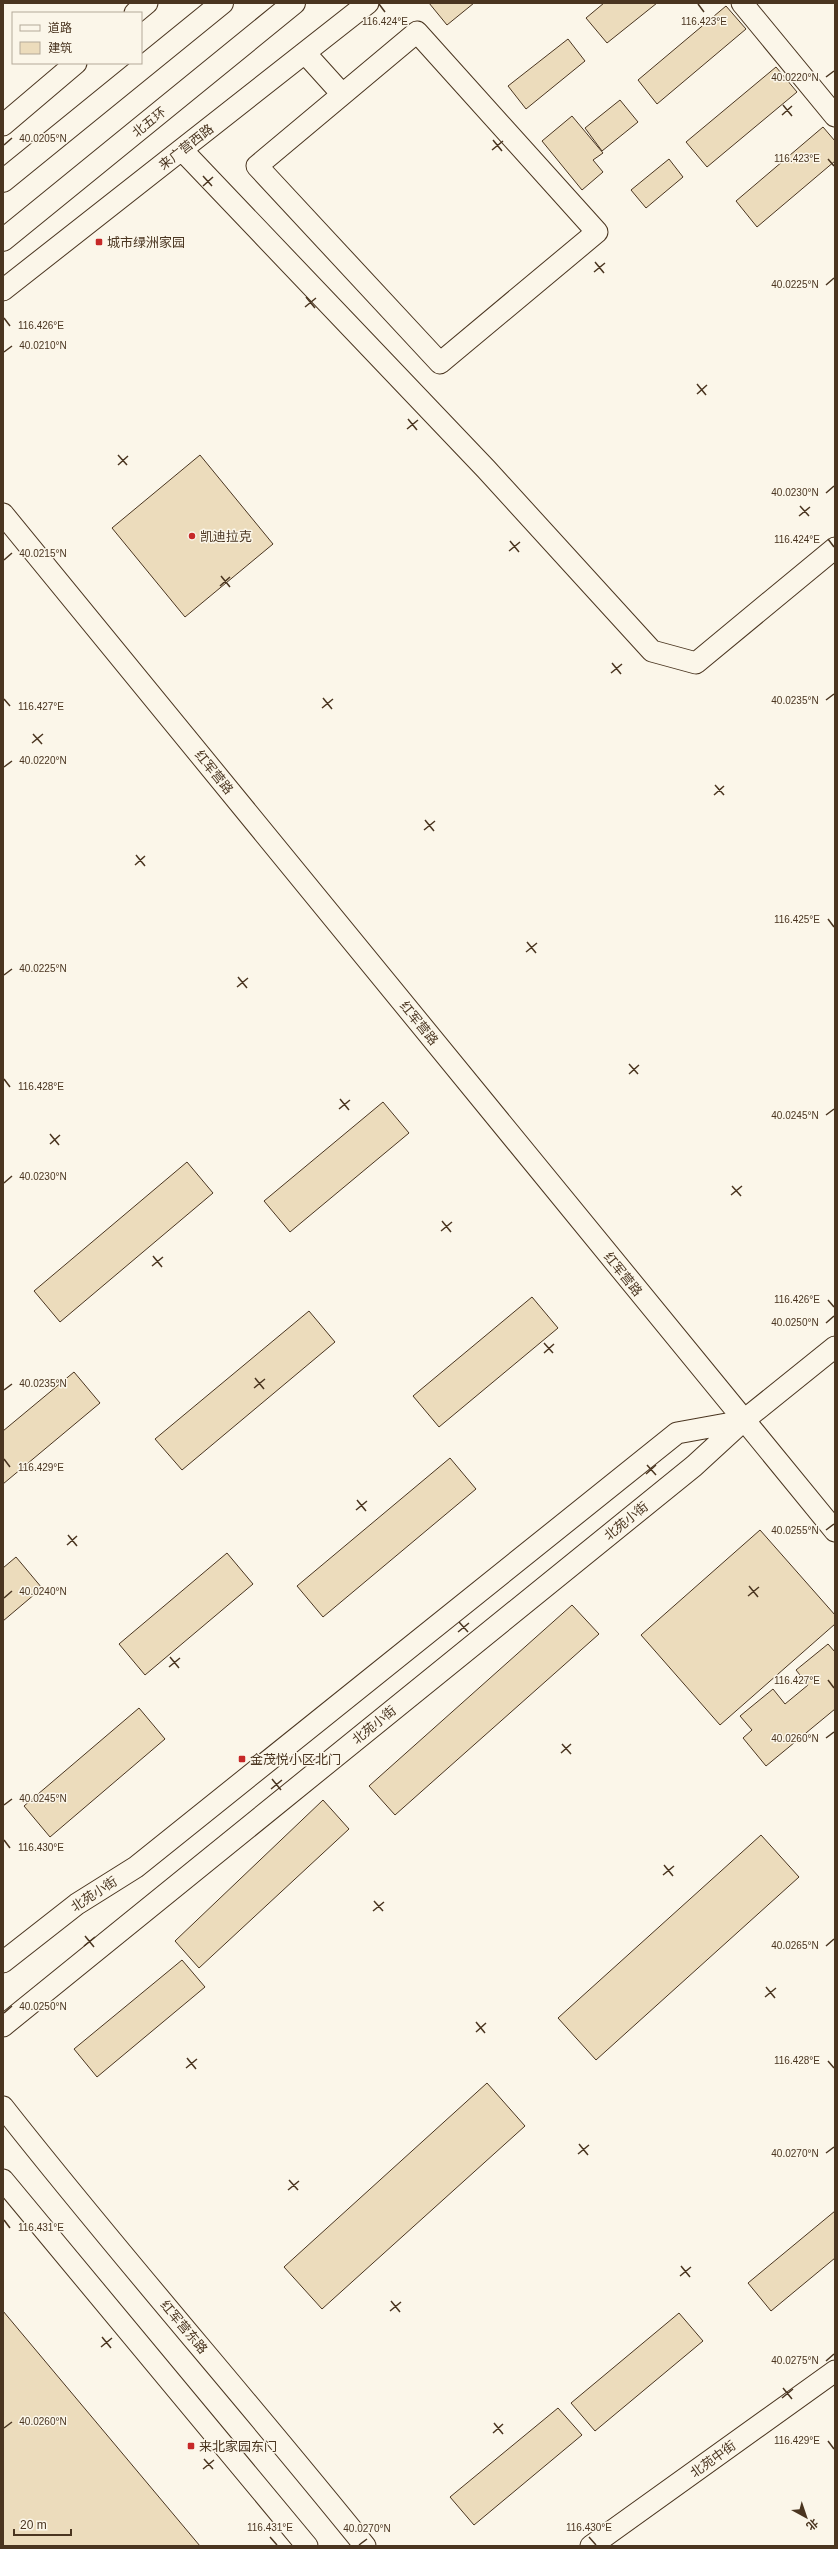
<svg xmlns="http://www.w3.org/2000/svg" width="838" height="2549" viewBox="0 0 838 2549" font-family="Arial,'Noto Sans SC',sans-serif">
	<rect width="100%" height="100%" fill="#fbf6e9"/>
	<path fill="#ecdcbc" stroke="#4a3520" d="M429,3h45l-27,22z
		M604,3h53l-50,40 -21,-25z
		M726,6l20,23 -89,75 -19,-24z
		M568,39l17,22 -59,48 -18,-23z
		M776,67l21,25 -90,75 -21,-25z
		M620,100l18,22 -36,29 -17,-23z
		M572,116l31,37 -10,7 10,12 -21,18 -40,-49z
		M823,127l12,14v20l-78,66 -21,-26z
		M669,159l14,18 -37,31 -15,-18z
		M200,455l73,89 -88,73 -73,-89z
		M383,1102l26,31 -119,99 -26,-31z
		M187,1162l26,31 -153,129 -26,-31z
		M532,1297l26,31 -119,99 -26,-31z
		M309,1311l26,31 -153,128 -27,-31z
		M74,1372l26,31 -97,81v-53z
		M450,1458l26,31 -153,128 -26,-31z
		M760,1530l75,85v9l-115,101 -79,-90z
		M227,1553l26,31 -108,91 -26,-31z
		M16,1557l26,31 -39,33v-53z
		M572,1605l27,29 -204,181 -26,-29z
		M828,1644l7,8v57l-69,57 -23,-28 9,-8 -12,-14 33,-27 12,15 23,-19 -12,-15z
		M139,1708l26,31 -115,98 -26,-31z
		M323,1800l26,29 -150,139 -24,-27z
		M761,1835l38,42 -203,183 -38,-42z
		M182,1960l23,27 -108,90 -23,-28z
		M487,2083l38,43 -203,183 -38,-42z
		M835,2211v47l-64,53 -23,-28z
		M3,2311l197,235h-197z
		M679,2313l24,28 -108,90 -24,-28z
		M558,2408l24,27 -108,90 -24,-28z"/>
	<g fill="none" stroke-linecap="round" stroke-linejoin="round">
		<defs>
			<path id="minor" d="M742,3l93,113
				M135,13l12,-10
				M417,32l180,200 -157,131 -183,-197z
				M305,53l37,41
				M3,125l73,-62
				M182,150l304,319 166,182 44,12 139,-115
				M3,290l365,-287
				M3,514l832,1017
				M3,1962l74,-58 59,-37 541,-434 66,-12
				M3,2026l691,-560 49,-45 92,-74
				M3,2107c117,149 243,291 362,439
				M3,2180l304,366
				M591,2546l244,-175"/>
			<path id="highway" d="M3,181l219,-178
				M3,240l291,-237"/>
		</defs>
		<use href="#minor" stroke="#4a3520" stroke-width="23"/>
		<use href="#highway" stroke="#4a3520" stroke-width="24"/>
		<use href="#minor" stroke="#fbf6e9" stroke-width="21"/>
		<use href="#highway" stroke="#fbf6e9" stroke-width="22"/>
	</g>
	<path fill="none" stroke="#4a3520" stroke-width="1.5" d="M379,4l6,8M698,4l6,8M826,77l8,-6M783,105l9,11M782,115l10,-9M493,140l9,11M4,145l8,-7M492,150l11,-9M828,159l6,7M203,176l9,10M203,186l10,-9M595,262l9,11M594,272l11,-9M826,285l8,-7M306,297l9,11M305,307l11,-9M4,318l6,8M4,352l8,-6M697,384l9,11M697,394l10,-9M408,419l9,11M407,429l11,-9M118,455l9,10M118,465l10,-9M826,493l8,-7M800,506l9,10M799,516l11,-9M828,539l6,8M510,541l9,11M509,551l11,-9M4,560l8,-7M221,576l9,11M220,586l10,-9M612,663l9,11M611,673l11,-9M323,698l9,11M4,699l6,7M826,700l8,-6M322,708l11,-9M33,734l9,10M32,743l11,-9M4,767l8,-6M715,785l9,10M714,795l10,-9M425,820l9,11M424,830l11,-9M136,855l9,11M135,865l10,-9M828,919l6,8M527,942l9,11M526,952l11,-9M4,975l8,-6M238,977l9,11M237,987l11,-9M629,1064l9,10M629,1074l10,-9M4,1079l6,8M340,1099l9,11M339,1109l11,-9M826,1115l8,-6M50,1134l9,11M50,1144l10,-9M4,1183l8,-7M732,1186l9,10M731,1195l11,-9M442,1221l9,11M441,1231l11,-9M153,1256l9,11M152,1266l11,-9M828,1300l6,7M826,1323l8,-7M544,1343l9,10M544,1353l10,-9M255,1378l9,11M254,1388l11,-9M4,1390l8,-6M4,1459l6,8M647,1465l9,10M646,1474l10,-9M357,1500l9,11M356,1510l11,-9M826,1530l8,-6M68,1535l9,11M67,1545l10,-9M749,1586l9,11M748,1596l11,-9M4,1598l8,-7M459,1622l9,10M458,1632l11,-9M170,1657l9,11M169,1667l11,-9M828,1680l6,8M826,1738l8,-6M562,1744l9,10M561,1753l10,-9M272,1779l9,11M271,1789l11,-9M4,1805l8,-6M4,1840l6,8M664,1865l9,11M663,1875l11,-9M374,1901l9,10M373,1911l11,-9M85,1936l9,11M84,1946l11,-9M826,1946l8,-7M766,1987l9,11M765,1997l11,-9M4,2013l8,-7M476,2022l9,11M476,2032l10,-9M187,2058l9,11M828,2061l6,7M186,2068l11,-9M579,2144l9,11M826,2153l8,-6M578,2154l11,-9M289,2180l9,10M288,2190l11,-9M4,2220l6,8M681,2266l9,11M680,2276l11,-9M391,2301l9,11M390,2311l11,-9M102,2337l9,11M101,2347l11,-9M826,2361l8,-7M783,2388l9,11M782,2398l11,-9M494,2423l9,11M4,2428l8,-6M493,2433l10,-9M828,2441l6,8M204,2459l9,10M203,2469l11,-9M270,2537l7,8M589,2537l7,8M359,2545l8,-6"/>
	<g fill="#c62828" stroke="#fbf6e9" stroke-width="1.5">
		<rect x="95" y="238" width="8" height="8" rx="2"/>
		<circle cx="192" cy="536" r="4"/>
		<rect x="238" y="1755" width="8" height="8" rx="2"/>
		<rect x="187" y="2442" width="8" height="8" rx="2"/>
	</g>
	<g text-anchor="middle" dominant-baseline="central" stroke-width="3" stroke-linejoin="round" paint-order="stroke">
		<g font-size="13" fill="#4a3520" stroke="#fbf6e9">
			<text transform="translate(149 122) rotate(-39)">北五环</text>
			<text transform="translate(186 147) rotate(-38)">来广营西路</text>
			<text transform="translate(214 772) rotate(51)">红军营路</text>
			<text transform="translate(419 1023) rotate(51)">红军营路</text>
			<text transform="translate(623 1274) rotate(51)">红军营路</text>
			<text transform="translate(626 1521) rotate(-39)">北苑小街</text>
			<text transform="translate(374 1725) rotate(-39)">北苑小街</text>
			<text transform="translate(94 1894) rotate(-33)">北苑小街</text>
			<text transform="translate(184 2327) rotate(50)">红军营东路</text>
			<text transform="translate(713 2459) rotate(-36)">北苑中街</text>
		</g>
		<g font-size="13" fill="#4a3520" stroke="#fbf6e9" text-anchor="start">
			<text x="107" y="242">城市绿洲家园</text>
			<text x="200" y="536">凯迪拉克</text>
			<text x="250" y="1759">金茂悦小区北门</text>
			<text x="199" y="2446">来北家园东门</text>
		</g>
	</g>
	<g font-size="10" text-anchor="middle" fill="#4a3520" stroke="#fbf6e9" stroke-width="3" stroke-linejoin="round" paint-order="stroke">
		<text x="704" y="25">116.423°E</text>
		<text x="385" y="25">116.424°E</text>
		<text x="795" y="81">40.0220°N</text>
		<text x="43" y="142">40.0205°N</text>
		<text x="797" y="162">116.423°E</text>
		<text x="795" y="288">40.0225°N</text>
		<text x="41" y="329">116.426°E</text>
		<text x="43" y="349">40.0210°N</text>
		<text x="795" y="496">40.0230°N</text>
		<text x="797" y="543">116.424°E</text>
		<text x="43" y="557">40.0215°N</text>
		<text x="795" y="704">40.0235°N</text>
		<text x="41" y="710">116.427°E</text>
		<text x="43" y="764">40.0220°N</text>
		<text x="797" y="923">116.425°E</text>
		<text x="43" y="972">40.0225°N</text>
		<text x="41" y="1090">116.428°E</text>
		<text x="795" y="1119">40.0245°N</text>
		<text x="43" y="1180">40.0230°N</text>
		<text x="797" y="1303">116.426°E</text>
		<text x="795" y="1326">40.0250°N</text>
		<text x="43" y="1387">40.0235°N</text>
		<text x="41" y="1471">116.429°E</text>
		<text x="795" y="1534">40.0255°N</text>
		<text x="43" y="1595">40.0240°N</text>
		<text x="797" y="1684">116.427°E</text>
		<text x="795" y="1742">40.0260°N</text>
		<text x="43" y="1802">40.0245°N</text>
		<text x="41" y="1851">116.430°E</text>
		<text x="795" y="1949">40.0265°N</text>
		<text x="43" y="2010">40.0250°N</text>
		<text x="797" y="2064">116.428°E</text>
		<text x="795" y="2157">40.0270°N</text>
		<text x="41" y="2231">116.431°E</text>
		<text x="795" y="2364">40.0275°N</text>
		<text x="43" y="2425">40.0260°N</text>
		<text x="797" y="2444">116.429°E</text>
		<text x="270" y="2531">116.431°E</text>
		<text x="589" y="2531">116.430°E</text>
		<text x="367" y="2532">40.0270°N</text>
	</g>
	<rect width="838" height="2549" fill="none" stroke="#4a3520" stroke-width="8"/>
	<rect x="12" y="12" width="130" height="52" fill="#fbf6e9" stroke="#b4a999"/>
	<rect x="20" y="25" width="20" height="6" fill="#fbf6e9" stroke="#b4a999"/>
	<text x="48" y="32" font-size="12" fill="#4a3520">道路</text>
	<rect x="20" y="42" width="20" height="12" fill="#ecdcbc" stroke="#b4a999"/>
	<text x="48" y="52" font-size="12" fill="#4a3520">建筑</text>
	<g transform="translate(806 2517) rotate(140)" stroke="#fbf6e9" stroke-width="3" paint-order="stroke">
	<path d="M0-3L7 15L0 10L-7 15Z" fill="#4a3520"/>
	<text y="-6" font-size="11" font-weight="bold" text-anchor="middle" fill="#4a3520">北</text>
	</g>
	<path d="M14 2529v6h57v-6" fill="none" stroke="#4a3520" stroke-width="2"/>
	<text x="20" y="2529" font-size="12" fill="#4a3520" stroke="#fbf6e9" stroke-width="3" paint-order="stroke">20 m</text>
</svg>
